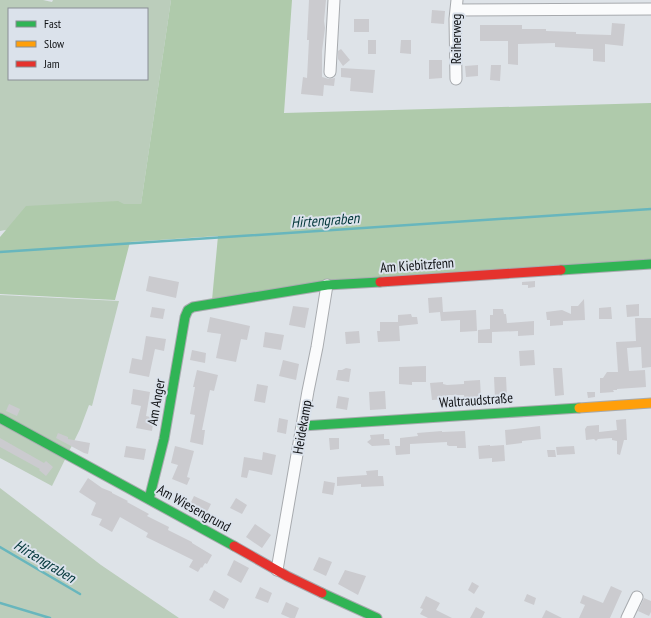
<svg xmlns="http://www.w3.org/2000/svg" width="651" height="618" viewBox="0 0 651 618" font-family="'PT Sans Narrow',sans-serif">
	<rect width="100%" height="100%" fill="#dee3e8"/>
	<path fill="#bbcdbb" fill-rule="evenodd" d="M0,0h43l9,2 1,-2h118l-30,204 -141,27zM9,9h138v70h-138z
		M0,295l119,6 -27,105 -3,-1 -9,24 -28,57 -52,-28z
		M0,488l101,77 78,53h-179z"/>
	<path fill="#afcaab" d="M171,0h121l-8,113 367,-10v158l-439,39 6,-64 -88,6 -15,58 -115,-6v-57l26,-31 92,-5 6,3h17z"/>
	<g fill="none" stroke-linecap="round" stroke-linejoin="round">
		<path stroke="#68b6bd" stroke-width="2.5" d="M0,252l651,-43
			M0,547l80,47
			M0,603l50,15"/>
	</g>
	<path fill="#cbcbcf" d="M309,0h17l-2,21 1,7 -3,23v26l7,2 6,-1 -1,8 -10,-1 -1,11 -22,-2 2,-17 4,1 2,-38h-2z
		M432,10l13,1 -1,13 -13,-1z
		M354,19h15v13h-15z
		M612,23l13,1 -2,22 -18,-2v18l-12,-1v-12l-38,-2v-4l-37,1v21l-10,-1v-23h-28v-16h42v4h24v2l30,1v2l35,1z
		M368,40h8v14h-8z
		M401,40h10v14l-11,-1z
		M341,49l9,11 -7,6 -5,-7v-8z
		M429,60h13v18l-13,1z
		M478,65v11l-12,1 -1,-11z
		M491,65h10l-1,16 -10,-1z
		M341,68l34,2 -2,23 -23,-2 1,-13 -10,-1z
		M149,276l30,6 -3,16 -30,-7z
		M535,281v6l-7,1v-3h-6v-3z
		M442,297l1,15 33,-2 1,21 -17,1v-12l-19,1 -1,-9 -11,1 -1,-15z
		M584,299l1,21 -22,1v4l-13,1v-6h-3l-1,-8 16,-2 9,4v-8h7z
		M639,304v12l-12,1 -1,-12z
		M293,306l16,2 -4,20 -16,-3z
		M152,307l13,2 -2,10 -13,-2z
		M611,307l1,12h-13v-11z
		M493,309h10l1,5h2l1,9 27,-2v14l-16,1v-5l-26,1v11h-14v-13l12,-1v-14h3z
		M411,314l1,3h5l1,7 -19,2v-1l1,16 -22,1 -1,-11h3v-9h18v-7z
		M210,317l40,9 -3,14 -6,-1 -5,23 -20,-4 5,-24 -14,-2z
		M635,318h16v49l-9,1 -1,-21 -14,1 2,23 16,-1 1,17 -29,2v1h-4l1,2 -14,1v-15h3l4,-6h11l-2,-30 20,-1z
		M359,331l1,12 -14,1 -1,-12z
		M265,332l19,3 -3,15 -18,-3z
		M146,336l20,3 -2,12 -9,-2 -6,28 -20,-4 3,-15 10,2z
		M192,350l14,3 -1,10 -15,-3z
		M534,350l1,15 -15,1 -1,-15z
		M283,360l16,4 -3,16 -17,-4z
		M426,366v16h-14v3l-13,-1v-17z
		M346,368l5,1 -2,13 -13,-2 2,-10h4z
		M553,368h9l2,27 -9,1z
		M197,370l21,5 -4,16 -4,-1 -8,40h3l-2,15 -13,-3 5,-27 -5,-1 5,-27h-2z
		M494,377h12l1,21 -12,1z
		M480,380l1,17 -17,1v-3h-16v4l-16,1 -2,-17 13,-1v2l4,1 17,-1v-3z
		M257,384l11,2 -3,17 -11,-2z
		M133,389l17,3 -4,24 8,2 -2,13 -16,-3 5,-22 -10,-2z
		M385,391l1,18 -16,1 -1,-18z
		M587,392h8v5l-7,1z
		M338,396l11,2 -2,12 -11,-2z
		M9,404l11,5 -3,7 -11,-5z
		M279,418l9,2 -2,14 -9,-2z
		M626,419l1,21h-3l-4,15 -3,-1v-13l-5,-1v-2l-14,1 -2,2 -2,-2 -8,1 -1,-11 2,-3 12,-1v7l18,-2 -1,-10z
		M540,426l1,13 -19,2v2l-16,2 -1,-15z
		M442,431v1l23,-1 1,17h-9v-2h-8l-2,-1v-3l-37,2v10l-14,1 -1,-9h5v-8l18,-2 -1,-3z
		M58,433l10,4v2l22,4 -2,11 -4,-1 -28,-15z
		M384,434v5h5l1,6 -18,1 -5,-4 4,-3 -1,-4z
		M0,438l44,25 2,-2 7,6 -7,9 -7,-6 1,-1 -40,-22z
		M329,438h10v11l-9,1z
		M490,445v1l14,-1 1,16 -13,1v-4l-13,1 -1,-13z
		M126,446l20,3 -2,11 -20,-3z
		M175,446l19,5 -7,26 3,1 -3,7 -15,-6 6,-14 -7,-2z
		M574,446l1,8 -18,1 -1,-8z
		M547,450h8l1,7h-8z
		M263,452l13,3 -4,20 -23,-5 -2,8 -6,-1 3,-20 18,3z
		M378,470v6h5l1,10 -23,1v-3l-24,2v-9l30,-2 -1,-4z
		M88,478l14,10 10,4v1l16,8 -1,1 22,12 -2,2 22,11 -1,3 24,12v1l20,12 -5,9 -2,-1 -3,5 -1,-1 -3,5 -9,-5 4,-7 -47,-23 2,-4 -28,-16 -8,15 -13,-7 3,-6 -11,-4 5,-12 -17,-11z
		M324,481l11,2 -2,12 -11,-2z
		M194,496l17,8 -6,12 -17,-8z
		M236,498l11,7 -5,9 -12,-6z
		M255,524l16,11 -9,13 -16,-11z
		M319,557l13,5 -6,14 -13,-6z
		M234,560l15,8 -8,15 -14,-8z
		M345,570l21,6 -8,19 -20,-11z
		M472,582l7,4 -5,8 -6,-4z
		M611,586l11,5 -12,27h-31l6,-13 -5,-2 3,-8 20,8z
		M260,587l12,6 -4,10 -13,-5z
		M214,590l15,9 -5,10 -15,-9z
		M527,594l9,4 -2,7 -10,-4z
		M426,596l14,7 -4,7 16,8h-24l-8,-4 3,-5 -3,-1z
		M644,598l7,3v11l-2,4 -11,-5z
		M286,602l13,6 -4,10h-5l-9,-4z
		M476,607l9,5 -3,6h-12z
		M546,610l16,8h-20z"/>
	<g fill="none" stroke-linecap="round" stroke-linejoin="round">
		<defs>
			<path id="street" d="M456,10l195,-1
				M330,72l4,-72
				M456,79l-1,-60 2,-19
				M277,570l31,-179 9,-44 10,-62
				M627,618l10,-21"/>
			<path id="fast" d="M561,270l90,-6
				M0,418l234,128
				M302,426l277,-18
				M149,499l15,-60 21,-122 3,-7 5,-3 134,-22 53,-3
				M322,593l55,25"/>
			<path id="slow" d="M579,408l72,-5"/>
			<path id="jam" d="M380,282l181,-12
				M234,546l53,30 35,17"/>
		</defs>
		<use href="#street" stroke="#a7aaae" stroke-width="13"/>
		<use href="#fast" stroke="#a7aaae" stroke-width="11"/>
		<use href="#slow" stroke="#a7aaae" stroke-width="11"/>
		<use href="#jam" stroke="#a7aaae" stroke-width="11"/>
		<use href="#street" stroke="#fafbfc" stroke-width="11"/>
		<use href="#fast" stroke="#30b455" stroke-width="9"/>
		<use href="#slow" stroke="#ff9f0a" stroke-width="9"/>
		<use href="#jam" stroke="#e5322d" stroke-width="9"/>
	</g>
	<g text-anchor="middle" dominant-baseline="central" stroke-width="4" stroke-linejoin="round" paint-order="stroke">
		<g font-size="14" fill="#0f1114" stroke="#dbe2eb">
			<text transform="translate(456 39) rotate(-90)">Reiherweg</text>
			<text transform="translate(417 265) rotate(-4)">Am Kiebitzfenn</text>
			<text transform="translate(476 400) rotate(-4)">Waltraudstraße</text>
			<text transform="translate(156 402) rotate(-80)">Am Anger</text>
			<text transform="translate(302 427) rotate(-80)">Heidekamp</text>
			<text transform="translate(194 508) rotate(29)">Am Wiesengrund</text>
		</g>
		<g font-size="15" font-style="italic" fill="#02363a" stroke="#dbe2eb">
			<text transform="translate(325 220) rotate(-4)">Hirtengraben</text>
			<text transform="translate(45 561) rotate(31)">Hirtengraben</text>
		</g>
	</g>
	<rect x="8" y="8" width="140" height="72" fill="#dbe2eb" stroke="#898e95"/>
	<rect x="16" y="21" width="20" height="6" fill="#30b455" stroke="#898e95"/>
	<text x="44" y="28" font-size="12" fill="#0f1114">Fast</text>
	<rect x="16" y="41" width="20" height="6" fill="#ff9f0a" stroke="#898e95"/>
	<text x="44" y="48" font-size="12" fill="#0f1114">Slow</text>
	<rect x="16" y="61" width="20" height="6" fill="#e5322d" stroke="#898e95"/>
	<text x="44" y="68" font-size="12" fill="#0f1114">Jam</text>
</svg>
